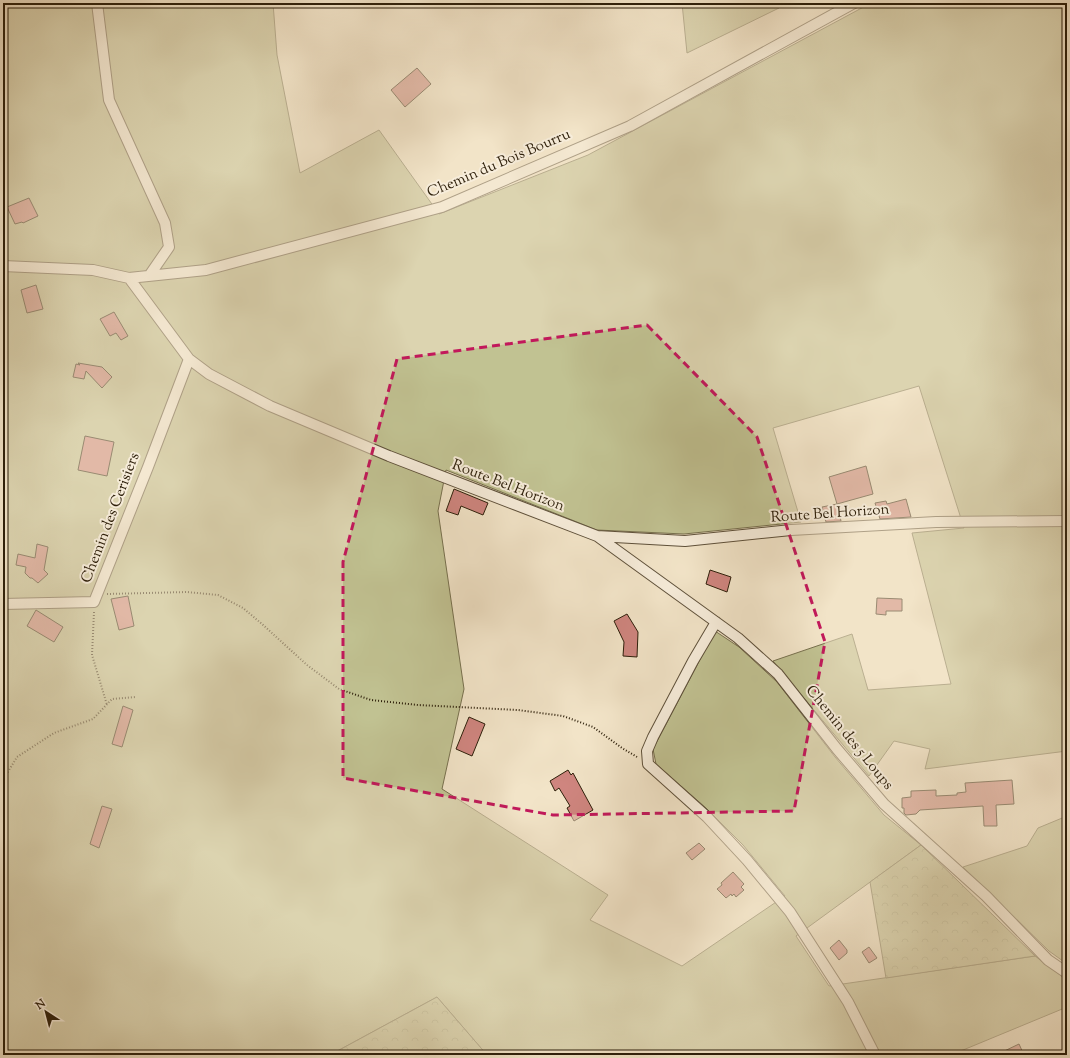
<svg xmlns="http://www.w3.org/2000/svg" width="1070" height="1058" viewBox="0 0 1070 1058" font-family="'Sorts Mill Goudy',serif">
	<defs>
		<pattern id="forest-crowns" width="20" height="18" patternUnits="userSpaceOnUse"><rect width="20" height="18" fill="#c1c292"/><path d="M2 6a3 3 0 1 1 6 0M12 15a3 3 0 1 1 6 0" fill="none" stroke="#a6a67d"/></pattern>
	</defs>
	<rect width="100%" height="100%" fill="#f2e4c8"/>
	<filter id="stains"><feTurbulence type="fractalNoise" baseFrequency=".005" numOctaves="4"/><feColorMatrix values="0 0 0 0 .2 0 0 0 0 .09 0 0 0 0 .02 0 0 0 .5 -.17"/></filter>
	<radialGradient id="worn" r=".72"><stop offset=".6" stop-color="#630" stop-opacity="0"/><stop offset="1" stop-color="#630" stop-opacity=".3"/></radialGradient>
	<path fill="#c1c292" stroke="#77704e" d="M3,3h270l4,52 23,118 79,-43 60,84 149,-59 283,-152h196v748l-142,18 5,-20 -36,-8 -25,35 -96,-115 79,-27 16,56 83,-6 -39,-151 52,-5 -45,-142 -146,42 28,94 -117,12 -87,-4 -151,-60 -8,41 26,178 -22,100 166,106 -18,25 92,46 103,-70 -42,-51 -37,-37 -50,-44 -3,-15 62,-118 24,16 38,35 58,75 49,58 37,30 -125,91 33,50 206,-30 32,24v27l-116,48h-464l-50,-58 -107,58h-327z
		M682,3h95l2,5 -92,45z
		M1067,816v148l-18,-13 -86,-84 64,-21 11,-18z"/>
	<path fill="url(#forest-crowns)" stroke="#77704e" d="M921,845l114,111 -149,22 -16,-96z
		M437,997l50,58h-157z"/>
	<path fill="#cf857f" stroke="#2d1f0a" d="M417,68l14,16 -26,23 -14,-17z
		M29,198l9,18 -15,7 -1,-1 -7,2 -8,-17z
		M36,285l7,24 -16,4 -6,-23z
		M114,312l14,24 -7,4 -5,-7 -6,3 -10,-17z
		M78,363l24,4 10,10 -10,11 -16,-17 -2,8 -11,-2 3,-13 4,1z
		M85,436l29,6 -7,34 -29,-6z
		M866,466l7,28 -36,10 -8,-27z
		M454,489l34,14 -5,12 -22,-9 -3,9 -12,-4z
		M906,499l5,18 -31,2 -5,-16 11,-2 1,3z
		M837,504l4,17 -15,1 -4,-15z
		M37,544l11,3 -4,23 4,4 -10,9 -6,-5h-2l-5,-5 1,-6 -10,-2 2,-11 17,4z
		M710,570l21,7 -4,15 -21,-8z
		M128,596l6,30 -15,4 -8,-31z
		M877,598l25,1v12h-16v4l-10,-1z
		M36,610l27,17 -9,15 -27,-16z
		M627,614l11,18 -1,25 -14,-1 1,-14 -10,-21z
		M123,706l10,4 -11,37 -10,-3z
		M469,717l16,7 -13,32 -16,-7z
		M568,770l3,5 2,-2 20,37 -19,11 -7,-13 3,-2 -11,-18 -4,3 -5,-10z
		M1012,780l2,24 -18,1 1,21h-13l-1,-20 -63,4 -4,4 -10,1 -2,-2v-5h-2v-10l9,-1v-6l25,-1v6l21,-1v-2l9,-1 -1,-9z
		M102,806l10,3 -13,39 -9,-4z
		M699,843l6,6 -13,11 -6,-7z
		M733,872l11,12 -3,3 3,3 -8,7 -2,-3 -2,2 -1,-2 -5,4 -9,-9 5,-4 -1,-2z
		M839,940l8,10v3l-8,7 -9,-12z
		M869,947l8,11 -8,5 -7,-11z
		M1019,1044l5,11h-28z"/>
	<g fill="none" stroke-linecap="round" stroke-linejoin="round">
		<defs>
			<path id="street" d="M97,3l12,97 56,123 4,24 -20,29
				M3,266l90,4 36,8 60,81 20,15 61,32 119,50 208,80 88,5 106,-11 145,-8 131,-1
				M129,278l77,-8 236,-63 188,-81 224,-123
				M597,536l141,102 40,36 59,75 47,55 102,92 62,64 19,13
				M3,604l91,-2 54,-135 41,-108
				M716,622l-23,39 -40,76 -6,14 1,13 59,53 40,43 43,52 58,90 27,53"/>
		</defs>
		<use href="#street" stroke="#5e503a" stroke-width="12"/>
		<path stroke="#2d1f0a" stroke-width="2" stroke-dasharray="1 2" stroke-linecap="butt" d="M107,594l80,-2 31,3 25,13 19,16 45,41 32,24 32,11 47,5 100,5 45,6 30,11 29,21 15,9
			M94,612l-2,43 15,50
			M3,780l14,-23 37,-24 39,-14 19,-20 24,-2"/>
		<use href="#street" stroke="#f7eddb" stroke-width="10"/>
	</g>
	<path d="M0 0H1070V1058H0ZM647,325l110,112 68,205 -31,169 -241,4 -210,-37v-216l54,-203z" fill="#f2e4c8" fill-opacity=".55" fill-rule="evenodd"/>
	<path fill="none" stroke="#c2185b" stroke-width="3" stroke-dasharray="8 5" stroke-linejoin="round" d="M647,325l110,112 68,205 -31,169 -241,4 -210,-37v-216l54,-203z"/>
	<g text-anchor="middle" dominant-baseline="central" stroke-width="4" stroke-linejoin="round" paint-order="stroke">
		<g font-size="15" fill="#2d1f0a" stroke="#f7eddb">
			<text transform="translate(499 164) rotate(-23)">Chemin du Bois Bourru</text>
			<text transform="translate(508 486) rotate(21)">Route Bel Horizon</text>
			<text transform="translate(830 514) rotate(-4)">Route Bel Horizon</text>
			<text transform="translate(111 518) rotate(-69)">Chemin des Cerisiers</text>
			<text transform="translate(849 738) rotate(51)">Chemin des 5 Loups</text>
		</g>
	</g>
	<rect width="1070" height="1058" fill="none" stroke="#f2e4c8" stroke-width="16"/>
	<rect x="4" y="4" width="1062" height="1050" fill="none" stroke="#2d1f0a" stroke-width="2"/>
	<rect x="8" y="8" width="1054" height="1042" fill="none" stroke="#2d1f0a"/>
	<g transform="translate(46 1012) rotate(324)" stroke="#f7eddb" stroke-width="3" paint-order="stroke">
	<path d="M0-3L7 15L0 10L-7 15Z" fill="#2d1f0a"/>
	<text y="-6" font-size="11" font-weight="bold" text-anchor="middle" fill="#2d1f0a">N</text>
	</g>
	<rect width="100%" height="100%" filter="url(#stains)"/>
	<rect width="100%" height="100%" fill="url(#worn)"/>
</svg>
